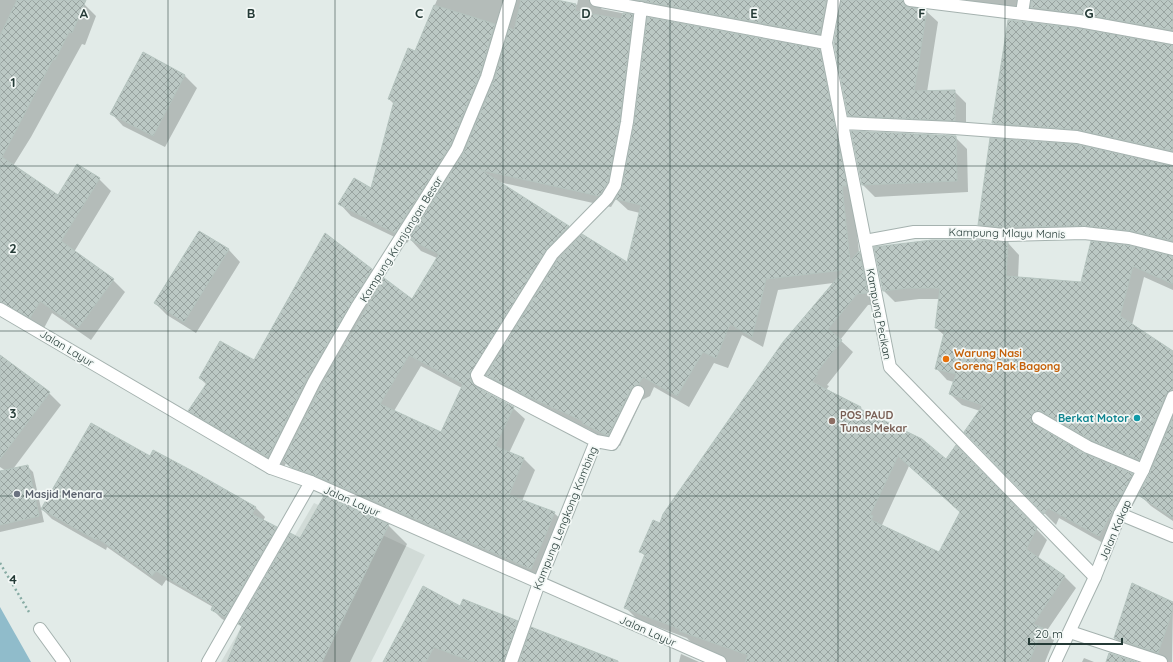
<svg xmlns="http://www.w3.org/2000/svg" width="1173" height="662" viewBox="0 0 1173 662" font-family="Quicksand,sans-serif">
	<defs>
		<pattern id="building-cross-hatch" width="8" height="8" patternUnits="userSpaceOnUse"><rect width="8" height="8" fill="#bbc8c4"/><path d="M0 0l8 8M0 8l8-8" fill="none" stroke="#98a3a0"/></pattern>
	</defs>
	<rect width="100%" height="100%" fill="#e2ebe8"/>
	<path fill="#d1dbd7" d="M314,503l111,52 -54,107h-150z"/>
	<path fill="#90bccb" d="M0,607l31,55h-31z"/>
	<path fill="#0003" fill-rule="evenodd" d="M0,0h75l9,4 12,12 -11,29 -3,-1 -51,93 -18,29 45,31 41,-18 12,12 -37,61 39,28 12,12 -34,48 -39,-27 -9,17 -43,-24z
		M437,0h115l25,5 1,-5h595v40l-130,-21 -12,-13 -4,11 -108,-13 -4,5 11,2 12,11 -11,70 27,-1 12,12v29l-106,-5 -11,-12 -7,-109 -4,4 -7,35 -226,-41 -4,5 31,6 12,12 -13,106 -12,60 200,-143 12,12 22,135 6,55 11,11 9,41 -11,1 -28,35 13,12 -26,33 2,1 -3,4 35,18 4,5 81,48 10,-15 91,94 -9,18 27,19 11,11 -30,44 8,8 -9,22h-321l-26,-12 -11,-12 -50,-19 -12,-12 20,-51 -5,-5 193,-268 -55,7 -15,57 -21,-12 -14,33 -14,-5 -25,44 -35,-20 -4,9 -8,4 -22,46 -25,-12 -5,-4 -92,-44 -11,-11 -6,11 1,5 31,17 12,11 -16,34 15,6 11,11 -13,31 32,12 12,11 -24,56 -246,-108 -10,-9 -4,8 -79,-47 -14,-13 18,-26 -7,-7 54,-17 118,-92 12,12 29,19 24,-42 -16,-7 -11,-12 -3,4 -56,-27 -11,-12 32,-14 22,-86 -5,-5 26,-47zM499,182l112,25 5,-8 12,11 12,3 -12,51 -48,-26 -11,-11zM421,366l41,22 -20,46 -48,-23zM909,466l52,46 -21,42 -58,-29z
		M1173,46v114l-82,-19 -86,-7 -11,-11z
		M143,54l42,22 12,12 -32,59 -42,-21 -11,-12z
		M955,137l12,12 1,43 -93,5 -12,-12z
		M1173,167v82l-77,-12 -106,-1 -11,-12z
		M199,232l30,18 11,12 -44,71 -29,-18 -12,-12z
		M1092,242l81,15v33l-29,-13 -12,48 41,27v169l-22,-15 -12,-12 -29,53 -51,-29 -3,7 -91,-93 15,-21 -18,-6 -12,-11 4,-12 -7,-2 -11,-12 9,-32 -9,-8 3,-29h-20l-24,3 -11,-11 124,-48 11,12 -1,23 64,5zM1045,423l59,28 48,20 -8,16 -12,-12 -48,-21 -42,-24z
		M0,355l49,38 12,12 -48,64 14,-3 6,6 11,50 -44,10v-60l6,-1 -6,-4z
		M150,457l105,50 10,10 -2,4 13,6 10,10 -51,89 -13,-7 -10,-10 1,-2 -47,-27 -4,6 -55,-39 -1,3 -54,-31 -10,-10z
		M324,497l64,28 19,19 -57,118h-122l15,-35 -4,-3 62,-84z
		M1173,604l-1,58h-9l-36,-12 -12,-12z
		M461,607l56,15 13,13 75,27h-221z
		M681,654l18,8h-20z
		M1084,658l10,4h-12z"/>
	<path fill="url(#building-cross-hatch)" stroke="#b5c4bf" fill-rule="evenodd" d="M17,0h69l-14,33 -3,-1 -14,28 -2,-1 -51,98 56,38 19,-31 23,14 -39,63 53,38 -36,49 -38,-27 -10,17 -30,-16v-266z
		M521,0h36l19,4 -1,7 46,8 2,-6 10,1 -13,107 -12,61 -7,11 -2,3 -118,-26 88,56 -23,24 -76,124 2,9 4,4 38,20 -19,39 29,12 -15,37 46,17 -24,57 -217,-94 -22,-7 -9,-7 38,-75 63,-108 28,21 27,-45 -30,-15 55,-87 30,-72 15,-52 5,2 1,-3zM409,355l54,29 -22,48 -61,-28z
		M637,0h189l-6,34z
		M841,0h62l2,6 4,1 18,3 -13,81 41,-1v31l-107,-5 -14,-73z
		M1031,0h142v30l-93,-16 -50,-7z
		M434,5l61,19 -15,50 -30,72 -55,87 -57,-29 16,-26 17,10 23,-87 -6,-2 20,-51 7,3z
		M647,17l173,32 27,137h-5l8,76 9,-11 9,42 -11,1 -29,35 14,11 -26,33 2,1 -6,8 49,25 -1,2 62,30 24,20 10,-14 81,83 -11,21 39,27 -32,48 10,4 -14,34h-284l3,-7 -69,-24 1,-2 -56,-21 21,-54 -6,-2 14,-32 7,3 3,-9 120,-172 61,-72 -78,9 -14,58 -22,-13 -14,34 -13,-6 -26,44 -34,-19 -5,8 -7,4 -23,47 -26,-13 1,-2 -56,-25 -41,-21 72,-116 24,-25 45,28 14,-57 -26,-6 7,-13 12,-63zM898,456l62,56 -21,40 -68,-32 2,-4 -3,-1z
		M1008,20l70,8 95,17v106l-95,-21 -86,-7z
		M143,52l42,23 -32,61 -43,-22z
		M851,131l105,5 1,45 -95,4z
		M990,138l86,6 97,22v75l-42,-10 -46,-5 -81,1 -26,-2z
		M199,231l30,18 -45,73 -30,-19z
		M325,233l47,36 -65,109 -39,79 -80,-46 19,-28 -8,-5 21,-37 34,19z
		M932,240h43l33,2 -2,34 75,6 10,-41 37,4 45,11v28l-40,-18 -13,50 53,35v39l-7,4 -27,66 -48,-20 -50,-29h-6l-4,7 3,6 50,29 49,21 -34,62 -51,-28 -4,6 -80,-82 19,-27 -34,-11 7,-20 -21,-5 10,-40 -10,-1 5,-40h-33l-24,3 -9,-44z
		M0,355l50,37 -50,67z
		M1173,417v101l-35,-23 12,-22z
		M91,423l59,33 3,-6 45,24 58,33 -4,7 25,13 -52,90 -14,-7 2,-5 -57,-34 -4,5 -55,-38 -1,2 -55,-31z
		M28,465l11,51 -39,9v-54z
		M322,495l67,29 -67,138h-95l15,-36 -4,-2 52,-91 10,5 24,-42z
		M1132,583l41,19v7l-15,44 -44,-15z
		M423,586l37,20 3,-7 55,22 -14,41h-31l-39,-15 -8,15h-43z
		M531,627l87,34v1h-99z
		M1109,653l28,9h-31z"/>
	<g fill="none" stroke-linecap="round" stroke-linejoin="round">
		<defs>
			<path id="minor" d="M596,0l230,43
				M834,0l-8,43 64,324 205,210
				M910,0l169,21 94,17
				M1022,13l2,-13
				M842,123l112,5 123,9 96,22
				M865,241l49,-9h61l29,3 80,-2 45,5 44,11
				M1038,418l50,29 55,23
				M596,441l16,3 2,-3 24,-49
				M271,468l43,-86 43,-75 100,-158 30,-72 23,-77
				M1120,514l53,22
				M40,629l24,33
				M1070,632l91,30
				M208,662l103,-180
				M511,662l28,-79 57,-142 -117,-61 -2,-5 75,-121 55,-56 8,-13 12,-63 14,-114"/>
			<path id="tertiary" d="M0,309l271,159 40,14 409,180
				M1055,662l40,-85 25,-63 23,-44 30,-73"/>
		</defs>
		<use href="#minor" stroke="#a5b2af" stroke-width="14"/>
		<use href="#tertiary" stroke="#a5b2af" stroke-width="14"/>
		<path stroke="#86aba3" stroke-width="2.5" stroke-dasharray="2 3" stroke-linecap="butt" d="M0,563l29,49"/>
		<use href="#minor" stroke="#fff" stroke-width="12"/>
		<use href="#tertiary" stroke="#fff" stroke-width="12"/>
	</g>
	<path fill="none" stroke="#243a36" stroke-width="1" stroke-opacity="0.55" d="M168,0v662M335,0v662M503,0v662M670,0v662M838,0v662M1005,0v662M0,166h1173M0,331h1173M0,496h1173"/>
	<circle fill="#e8710a" stroke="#f3f8f6" stroke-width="1.5" cx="946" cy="359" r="4"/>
	<circle fill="#0f9aa8" stroke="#f3f8f6" stroke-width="1.5" cx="1137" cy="418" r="4"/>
	<circle fill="#8d6e63" stroke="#f3f8f6" stroke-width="1.5" cx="832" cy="421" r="4"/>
	<circle fill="#6b7280" stroke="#f3f8f6" stroke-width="1.5" cx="17" cy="494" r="4"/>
	<g text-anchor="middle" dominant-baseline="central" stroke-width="3.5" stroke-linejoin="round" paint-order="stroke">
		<g font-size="11" fill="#243a36" stroke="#f3f8f6">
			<text transform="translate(1007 233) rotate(1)">Kampung Mlayu Manis</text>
			<text transform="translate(401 239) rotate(-58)">Kampung Kranjangan Besar</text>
			<text transform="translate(879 314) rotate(79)">Kampung Pecikan</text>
			<text transform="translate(67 348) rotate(31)">Jalan Layur</text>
			<text transform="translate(352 501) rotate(24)">Jalan Layur</text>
			<text transform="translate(565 518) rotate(-68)">Kampung Lengkong Kambing</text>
			<text transform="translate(1115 530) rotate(-67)">Jalan Kakap</text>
			<text transform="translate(648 631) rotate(24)">Jalan Layur</text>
		</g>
		<g font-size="11" font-weight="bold" fill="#c56008" stroke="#f3f8f6" text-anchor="start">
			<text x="954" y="353">Warung Nasi<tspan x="954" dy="13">Goreng Pak Bagong</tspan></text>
		</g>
		<g font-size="11" font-weight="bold" fill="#785e54" stroke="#f3f8f6" text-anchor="start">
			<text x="840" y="415">POS PAUD<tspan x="840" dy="13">Tunas Mekar</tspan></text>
		</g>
		<g font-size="11" font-weight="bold" fill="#0d838f" stroke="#f3f8f6" text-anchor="end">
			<text x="1129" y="418">Berkat Motor</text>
		</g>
		<g font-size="11" font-weight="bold" fill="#5b616d" stroke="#f3f8f6" text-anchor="start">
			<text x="25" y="494">Masjid Menara</text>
		</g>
	</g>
	<g font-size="13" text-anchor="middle" font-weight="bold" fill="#243a36" stroke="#f3f8f6" stroke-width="3.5" stroke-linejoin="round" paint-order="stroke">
		<text x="84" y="18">A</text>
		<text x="251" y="18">B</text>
		<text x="419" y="18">C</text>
		<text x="586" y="18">D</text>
		<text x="754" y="18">E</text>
		<text x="922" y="18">F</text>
		<text x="1089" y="18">G</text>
		<text x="13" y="87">1</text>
		<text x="13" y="253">2</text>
		<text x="13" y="418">3</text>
		<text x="13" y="584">4</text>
	</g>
	<path d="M1029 638v6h93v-6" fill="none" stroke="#243a36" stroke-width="2"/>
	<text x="1035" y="638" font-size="12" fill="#243a36" stroke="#f3f8f6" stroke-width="3" paint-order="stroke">20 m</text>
</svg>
